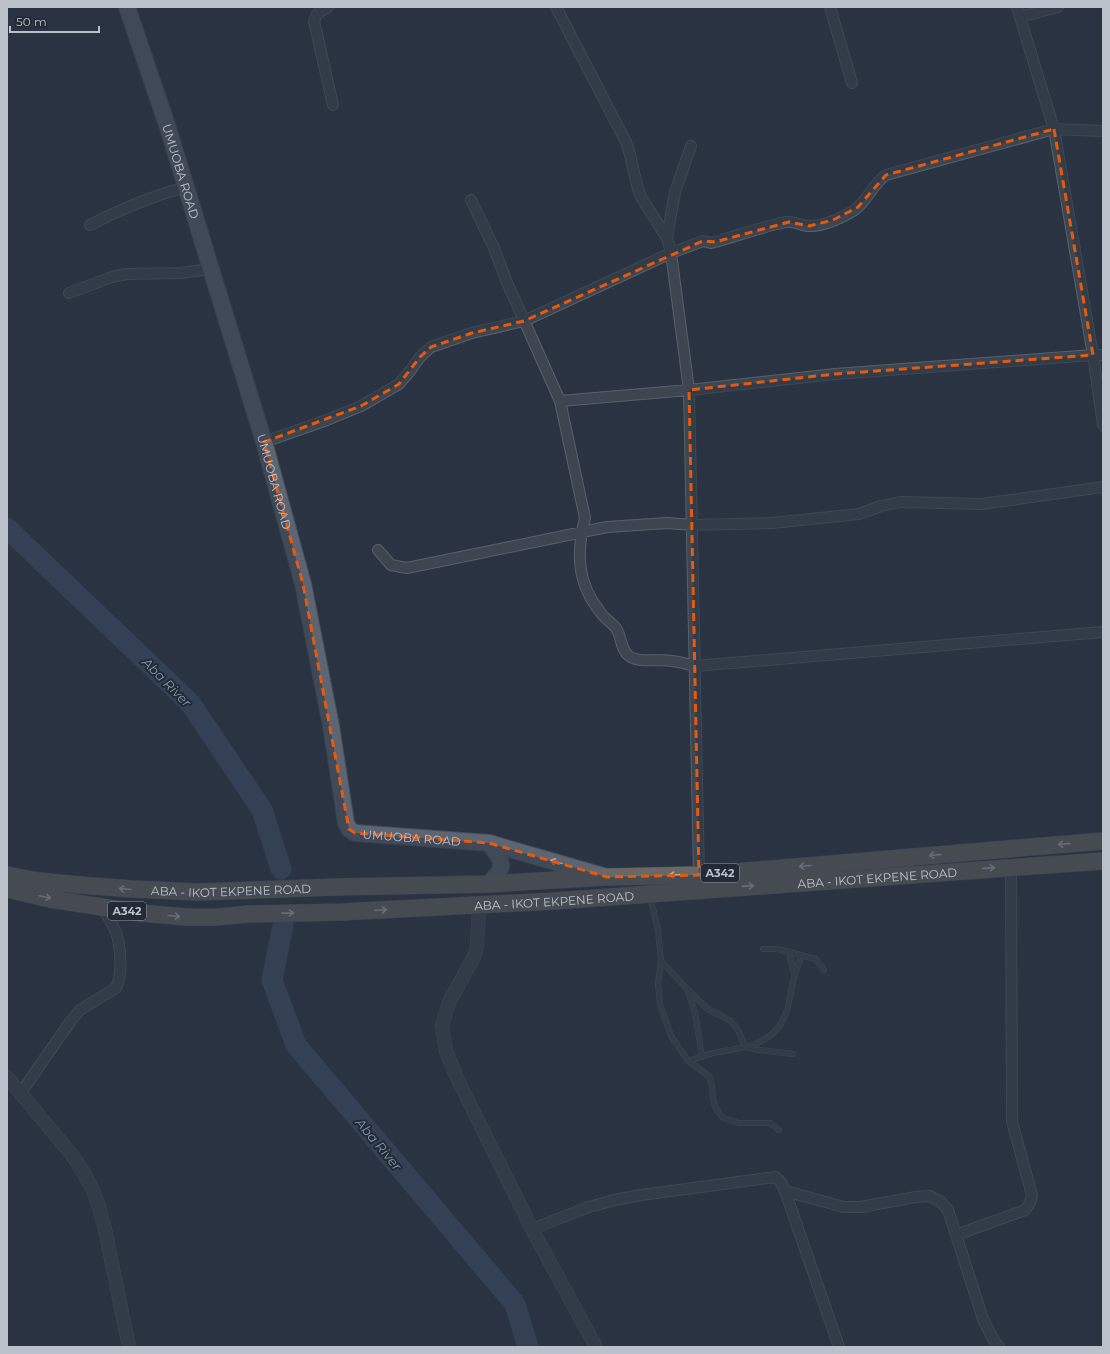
<svg xmlns="http://www.w3.org/2000/svg" width="1110" height="1354" viewBox="0 0 1110 1354" font-family="Montserrat,sans-serif">
	<rect width="100%" height="100%" fill="#293341"/>
	<g fill="none" stroke-linecap="round" stroke-linejoin="round">
		<path stroke="#415169" stroke-width="21" d="M7,528l184,176 71,106 19,59
			M283,925l-11,55 24,65 219,259 13,43"/>
		<defs>
			<path id="service" d="M650,896l8,34 3,31 -3,23 2,20 11,32 17,25 21,15 3,10 1,14 3,9 7,9 16,5h31l9,7
				M763,949h14l39,10 8,11
				M789,952l5,21
				M661,961l27,29 20,19 23,12 7,9 7,17
				M688,991l7,21 7,45
				M746,1047l13,3 34,4
				M688,1061c10,-3 20,-7 30,-9 29,-5 57,-8 68,-39 4,-11 5,-24 8,-36 2,-7 5,-14 7,-21"/>
			<path id="minor" d="M328,7l-11,7 -3,7 19,84
				M556,7l70,135c7,18 8,38 15,55l26,41 4,15 18,137 10,485
				M830,7l22,76
				M1017,7l37,122 39,226 10,70
				M1020,17l38,-10
				M471,200l23,48 12,32 54,121 25,117c-9,35 -8,66 16,95 4,6 11,10 15,15 6,9 4,21 13,28 11,8 30,2 43,5 8,1 16,3 23,5l408,-34
				M90,225c31,-16 62,-29 96,-38
				M667,238l8,-46 16,-46
				M69,293l43,-16 15,-3 53,-1 31,-4
				M560,401l129,-11 146,-16 258,-19h10
				M264,442l63,-22 34,-14 38,-22 11,-13 10,-14 11,-10 41,-14 52,-12 147,-68 32,-12 8,2 4,-1c24,-7 47,-15 71,-20 7,-1 14,3 21,4 15,1 34,-8 46,-15 14,-8 19,-27 33,-36l168,-46 49,2
				M378,550l13,15 16,3 200,-41 60,-4 26,2 79,-2 87,-9 22,-8 19,-4 82,2 121,-17
				M20,1094l50,-72 10,-12 36,-22c7,-14 5,-44 -1,-58 -4,-8 -8,-15 -12,-23
				M785,1191l59,16h17l55,-10 14,-1 11,6 7,8 35,109 10,20 6,8
				M532,1229l54,-21 28,-8 27,-5 134,-18 5,4 5,10 54,156
				M956,1235l69,-25 5,-7 2,-8 -20,-73v-10l-1,-245"/>
			<path id="tertiary" d="M479,905l-2,40 -2,10 -26,47 -7,24 4,25 11,27 75,151 64,118
				M7,1077l65,78 10,15 10,18 7,19 6,22 24,118"/>
			<g id="primary">
				<path id="s1" d="M127,7l41,121 43,141 53,173 39,142 28,142 15,97 3,6 6,4 134,10 114,33"/>
				<path d="M488,884c19,-18 16,-21 1,-41"/>
			</g>
			<g id="trunk">
				<path id="s2" d="M7,875l32,6 41,4 53,4 65,3 138,-5 152,-3 119,-7 92,-2 404,-34"/>
				<path id="s3" d="M7,889l43,10 91,14 46,4h30l32,-3 93,-2 213,-11 548,-40"/>
			</g>
		</defs>
		<use href="#service" stroke="#59606b" stroke-width="6"/>
		<use href="#minor" stroke="#59606b" stroke-width="12"/>
		<use href="#tertiary" stroke="#59606b" stroke-width="14"/>
		<use href="#primary" stroke="#474e5a" stroke-width="18"/>
		<use href="#trunk" stroke="#48505b" stroke-width="18"/>
		<use href="#service" stroke="#3d4551" stroke-width="5"/>
		<use href="#minor" stroke="#3d4551" stroke-width="10"/>
		<use href="#tertiary" stroke="#3d4551" stroke-width="13"/>
		<use href="#primary" stroke="#5c6571" stroke-width="16"/>
		<use href="#trunk" stroke="#696866" stroke-width="17"/>
	</g>
	<defs><path id="oneway-shaft" d="M-6 0H5M1.5-3L5.5 0L1.5 3" fill="none" stroke-width="1.6" stroke-linecap="round" stroke-linejoin="round"/></defs>
	<g stroke="#afb4bc">
		<use href="#oneway-shaft" transform="translate(1064 844) rotate(175)"/>
		<use href="#oneway-shaft" transform="translate(935 855) rotate(175)"/>
		<use href="#oneway-shaft" transform="translate(805 866) rotate(175)"/>
		<use href="#oneway-shaft" transform="translate(989 868) rotate(-4)"/>
		<use href="#oneway-shaft" transform="translate(675 875) rotate(179)"/>
		<use href="#oneway-shaft" transform="translate(748 886) rotate(-4)"/>
		<use href="#oneway-shaft" transform="translate(125 889) rotate(-175)"/>
		<use href="#oneway-shaft" transform="translate(45 897) rotate(12)"/>
		<use href="#oneway-shaft" transform="translate(381 910) rotate(-3)"/>
		<use href="#oneway-shaft" transform="translate(288 913) rotate(-1)"/>
		<use href="#oneway-shaft" transform="translate(174 916) rotate(5)"/>
	</g>
	<use stroke="#a8afb9" href="#oneway-shaft" transform="translate(556 862) rotate(-164)"/>
	<path d="M0 0H1110V1354H0ZM1054,129l39,226 -258,19 -146,16 10,485 -92,2 -118,-34 -134,-10 -6,-4 -46,-245 -39,-142 97,-36 38,-22 21,-27 11,-10 41,-14 52,-12 179,-80 12,1 74,-20 20,4 24,-6 25,-13 28,-32z" fill="#293341" fill-opacity=".55" fill-rule="evenodd"/>
	<path fill="none" stroke="#e8590c" stroke-width="3" stroke-dasharray="8 5" stroke-linejoin="round" d="M1054,129l39,226 -258,19 -146,16 10,485 -92,2 -118,-34 -134,-10 -6,-4 -46,-245 -39,-142 97,-36 38,-22 21,-27 11,-10 41,-14 52,-12 179,-80 12,1 74,-20 20,4 24,-6 25,-13 28,-32z"/>
	<g text-anchor="middle" dominant-baseline="central" stroke-width="4" stroke-linejoin="round" paint-order="stroke">
		<g fill="#222a36" stroke="#8d949e" stroke-width="1">
			<rect x="701" y="864" width="38" height="18" rx="3"/>
			<rect x="108" y="902" width="38" height="18" rx="3"/>
		</g>
		<g font-size="11" font-weight="bold" fill="#bbc1cb">
			<text x="720" y="873">A342</text>
			<text x="127" y="911">A342</text>
		</g>
		<g font-size="12" fill="#bbc1cb" stroke="#222a36">
			<text stroke="none"><textPath href="#s1" startOffset="173">UMUOBA ROAD</textPath></text>
			<text stroke="none"><textPath href="#s1" startOffset="497">UMUOBA ROAD</textPath></text>
			<text stroke="none"><textPath href="#s1" startOffset="917">UMUOBA ROAD</textPath></text>
			<text stroke="none"><textPath href="#s3" startOffset="874">ABA - IKOT EKPENE ROAD</textPath></text>
			<text stroke="none"><textPath href="#s2" startOffset="225">ABA - IKOT EKPENE ROAD</textPath></text>
			<text stroke="none"><textPath href="#s3" startOffset="550">ABA - IKOT EKPENE ROAD</textPath></text>
		</g>
		<g font-size="13" font-style="italic" fill="#8597b0" stroke="#222a36">
			<text transform="translate(167 682) rotate(45)">Aba River</text>
			<text transform="translate(379 1144) rotate(50)">Aba River</text>
		</g>
	</g>
	<rect width="1110" height="1354" fill="none" stroke="#bbc1cb" stroke-width="16"/>
	<path d="M10 26v6h89v-6" fill="none" stroke="#bbc1cb" stroke-width="2"/>
	<text x="16" y="26" font-size="12" fill="#bbc1cb" stroke="#222a36" stroke-width="3" paint-order="stroke">50 m</text>
</svg>
